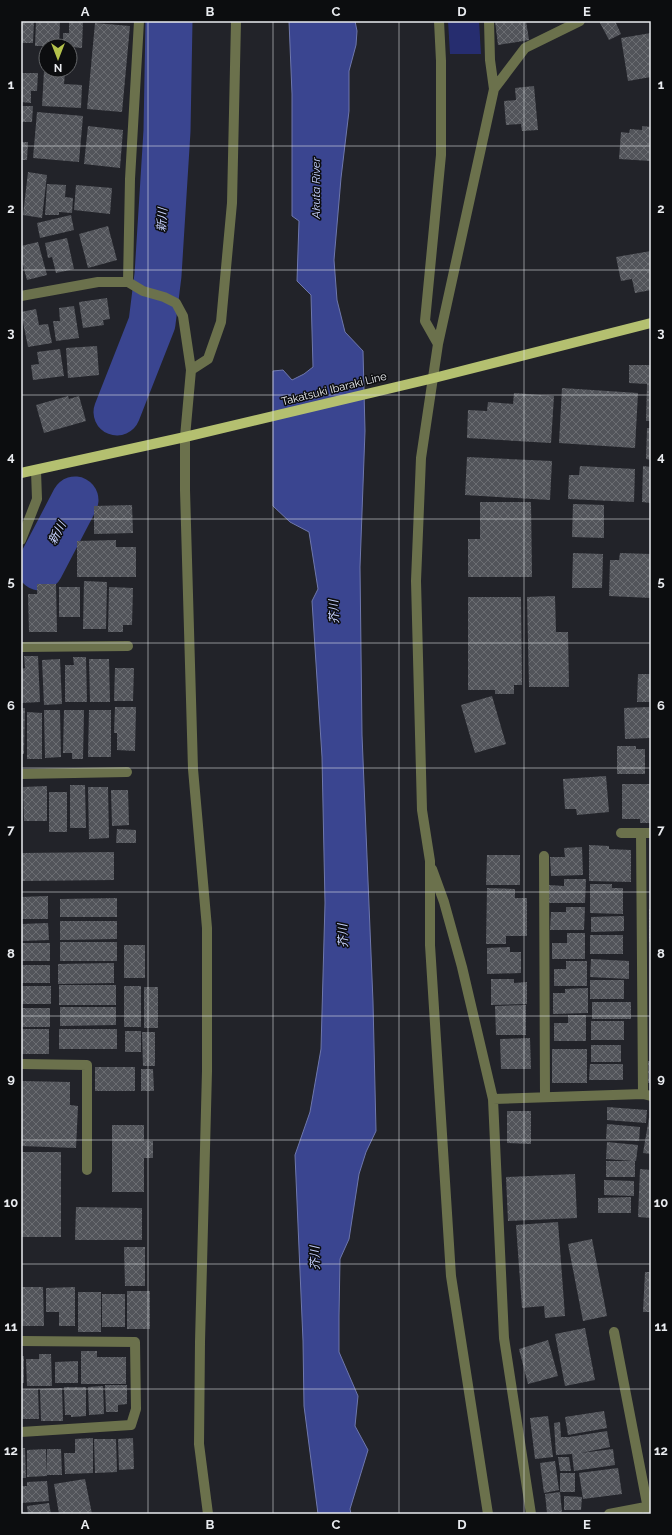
<svg xmlns="http://www.w3.org/2000/svg" width="672" height="1535" viewBox="0 0 672 1535" font-family="Raleway,'Noto Sans JP',sans-serif">
	<defs>
		<pattern id="building-cross-hatch" width="8" height="8" patternUnits="userSpaceOnUse"><rect width="8" height="8" fill="#52545a"/><path d="M0 0l8 8M0 8l8-8" fill="none" stroke="#6b6d72"/></pattern>
	</defs>
	<rect width="100%" height="100%" fill="#222329"/>
	<path fill="#262d6f" d="M448,21h31l2,33h-31z"/>
	<path fill="#3a4590" stroke="#6e77ac" d="M289,21h66l2,10 -1,14 -7,26v40l-8,67 -7,82 3,40 8,32 18,19 2,80 -5,136 2,168 11,267 3,129 -10,21 -7,22 -10,65 -9,20 -1,57v36l19,44 -3,30 13,24 -18,59 1,5h-33l-14,-108 -1,-65 -8,-186 15,-43 11,-63 4,-146 -3,-146 -10,-156 6,-12 -9,-57 -19,-10 -17,-16v-135l10,-1 9,10 12,-6 9,-7 -2,-72 -14,-14 2,-60 -7,-5v-122z"/>
	<g fill="none" stroke-linecap="round" stroke-linejoin="round">
		<path stroke="#3a4590" stroke-width="47" d="M117,412l35,-89 6,-48 9,-144 2,-110
			M40,567l35,-67"/>
	</g>
	<path fill="url(#building-cross-hatch)" d="M21,21h13l-1,22h-12z
		M36,21h24l-1,25h-24z
		M69,21h14l-1,27 -19,-2v-13h6z
		M495,21h31l3,19 -31,5z
		M599,21h16l6,13 -12,6z
		M95,23l35,3 -8,86 -35,-3z
		M651,33v44l-23,4 -7,-43z
		M44,71l21,1 -1,12 18,1 -1,23 -39,-2z
		M21,73h17l-1,18h-6v12l-10,-1z
		M534,86l4,44 -16,1 -1,-7 -15,1 -2,-24 12,-1 -1,-12z
		M21,106h12l-1,16h-11z
		M37,112l46,4 -4,46 -46,-4z
		M88,126l35,4 -3,38 -36,-4z
		M642,126l9,1v34l-32,-2 2,-27 8,1 1,-4 12,1z
		M21,142h7l-1,18h-6z
		M28,172l19,3 -5,43 -19,-3z
		M47,184l19,1 -1,12 8,1 -1,15 -13,-1v3h-14z
		M76,185l36,3 -2,26 -36,-4z
		M71,215l3,15 -34,8 -3,-15z
		M108,226l9,34 -29,8 -9,-34z
		M67,238l7,31 -18,4 -4,-16 -4,1 -3,-15z
		M38,242l9,33 -20,5 -6,-22v-12z
		M651,251v39l-16,3 -3,-14 -11,2 -5,-24z
		M107,298l3,21 -7,1 1,5 -21,3 -4,-26z
		M74,306l5,32 -23,3 -3,-20h7l-1,-13z
		M36,309l3,16 9,-1 4,19 -24,4 -7,-35z
		M97,346l2,29 -31,3 -2,-30z
		M60,349l4,27 -31,4 -2,-15 8,-1 -2,-12z
		M629,365h22v56h-5l1,-37 -18,-1z
		M562,388l76,5 -3,55 -76,-5z
		M514,393l40,3 -3,47 -84,-5 1,-28 19,1 1,-9 25,2z
		M68,396l1,3 10,-3 7,25 -42,12 -8,-28z
		M647,428h4v32l-5,-1z
		M467,457l85,4 -2,39 -85,-5z
		M580,466l55,3 -1,33 -66,-3 1,-24h10z
		M643,466l8,1v36l-9,-1z
		M480,502h51l1,75h-64v-38h12z
		M573,504l31,1v33l-32,-1z
		M132,505l1,28 -39,1v-28z
		M116,540v7h20v30h-59v-36z
		M573,553l30,1 -1,34h-30z
		M620,553l31,1v44l-42,-2 1,-36h9z
		M84,581l23,1 -1,47h-23z
		M37,584h19l1,48h-28l-1,-38h9z
		M59,587h21v30h-21z
		M109,587l24,1 -1,37h-9v7h-15z
		M555,596l1,36h12l1,55h-40l-2,-90z
		M468,597h53l1,88h-8v9h-19v-4h-27z
		M24,656h14l2,46 -19,1v-34l4,-1z
		M73,657h13l1,45h-22v-37h9z
		M60,659l2,45 -18,1 -2,-45z
		M89,659h20l1,43h-20z
		M115,668h19l-1,33h-19z
		M638,674h13v28h-14z
		M492,696l14,48 -31,9 -14,-48z
		M115,707h21l-1,44 -18,-1v-17h-3z
		M649,707l1,31 -25,1 -1,-31z
		M21,708h4l-1,46h-3z
		M44,710h16l1,47 -16,1z
		M64,710h20l-1,49h-11v-6h-9z
		M89,710h22v47h-23z
		M27,712l15,1v46h-15z
		M617,746h19v3h9v25h-28z
		M606,776l3,36 -32,3 -1,-6h-11l-2,-30z
		M622,784h29v39h-11v-4h-18z
		M70,785h15l1,43h-16z
		M47,786v35h-23l-1,-34z
		M88,787h20l1,51 -20,1z
		M111,790h17l1,35 -17,1z
		M49,792h18v40h-18z
		M117,829l19,1v13h-20z
		M589,845l20,1v3l22,1v32l-42,-1z
		M582,847l1,28 -32,1 -1,-19h15l-1,-9z
		M114,852v28l-93,1v-28z
		M487,855h33v30h-34z
		M564,879h22l-1,24h-36v-18l15,1z
		M590,884h22v4h11v26l-33,-1z
		M487,888l28,1v9h12v38h-21v8h-20z
		M48,896v23h-27v-22z
		M117,898v19h-57v-18z
		M566,907h19l-1,23h-34l1,-18h15z
		M649,909h2v33h-2z
		M624,916v15l-33,1v-15z
		M60,921h57v18l-57,1z
		M48,923l1,17 -28,1v-17z
		M567,933h18v26h-33v-16h15z
		M590,935h33v19h-33z
		M60,942h57v19h-57z
		M21,943h29v18h-29z
		M124,945h21v33h-21z
		M510,947v5h11v21l-34,1v-26z
		M591,959l38,2v18l-39,-2z
		M566,961h21v25h-33v-17h12z
		M114,963v20l-56,1v-20z
		M21,965h29v18h-29z
		M491,979h23v4l13,-1v22l-36,1z
		M590,980h34v19h-34z
		M59,985h57v20h-57z
		M21,986h30v18h-30z
		M124,986h17v41h-17z
		M144,987h14v41h-14z
		M588,988v25l-35,1v-21h12v-4z
		M592,1002h39v17h-39z
		M526,1005v30h-30l-1,-29z
		M60,1007h56v18l-56,1z
		M21,1008h29v19h-29z
		M568,1015h18v26h-32v-18h14z
		M591,1021h33v19h-33z
		M21,1029h28v25h-28z
		M59,1029h58v20h-58z
		M125,1031h16v21h-16z
		M142,1032h13v34h-12z
		M530,1038l1,31h-30l-1,-30z
		M591,1045h30v17h-30z
		M552,1049h35v34h-35z
		M648,1061h3v22h-3z
		M590,1064h33v16h-34z
		M95,1067h40v24h-40z
		M141,1069h12l1,22h-13z
		M21,1081l49,1v23l8,1 -2,42 -55,-2z
		M607,1107l40,3 -1,13 -39,-3z
		M507,1111h24v33l-24,-1z
		M649,1118h2v36l-8,-1z
		M607,1124l33,3 -1,14 -33,-2z
		M112,1125h32v16h9v17h-9v34h-32z
		M607,1142l31,3 -2,16h-1v16h-29v-16h27l-27,-2z
		M21,1152h40v85h-40z
		M640,1169l11,1v48l-13,-1z
		M575,1174l2,44 -69,3 -2,-44z
		M604,1180l30,1v15l-30,-1z
		M631,1197v16h-33v-15z
		M76,1207l66,1v32h-67z
		M558,1222l7,94 -20,2 -1,-12 -22,2 -6,-83z
		M592,1239l15,77 -24,5 -15,-77z
		M124,1247h21v39h-20z
		M645,1272h6v40h-8z
		M21,1287h22l1,39h-23z
		M75,1287v39h-16v-14h-13v-24z
		M127,1291h23v38h-23z
		M78,1292h23v40h-23z
		M102,1294h23v33h-23z
		M585,1328l10,52 -30,6 -10,-52z
		M548,1340l10,36 -30,8 -9,-35z
		M81,1351h16v6h29v27h-45z
		M39,1354h12l1,32h-25l-1,-27h13z
		M21,1356h3v27h-3z
		M78,1361v22h-23v-21z
		M105,1385h22v19l-9,1v7h-12z
		M103,1386l1,28 -15,1 -1,-28z
		M64,1387h22v29l-15,1v-2h-6z
		M62,1388l1,33h-22l-1,-32z
		M21,1389h17l1,30h-18z
		M604,1411l3,17 -39,7 -3,-18z
		M548,1416l5,41 -18,2 -5,-41z
		M560,1422l1,15h8l38,-6 3,16 -29,6 32,-4 2,16 -41,6 -2,-17 -16,1 -2,-32z
		M93,1438v35l-28,1 -1,-21h11v-14z
		M133,1438l1,31 -15,1 -1,-31z
		M94,1439h22l1,33 -22,1z
		M21,1448h4l1,30h-5z
		M46,1449l1,27 -20,1v-27z
		M47,1449h14l1,26h-15z
		M558,1457h11l2,14h-11z
		M555,1461l4,29 -15,3 -4,-30z
		M618,1468l4,26 -39,5 -4,-26z
		M560,1473h15v19h-15z
		M85,1479l7,35h-33l-5,-30z
		M47,1481l2,20 -28,2v-17h6v-4z
		M560,1492l2,20 -15,1 -2,-19z
		M564,1496l18,1 -1,13h-17z
		M49,1503l2,11h-23l-1,-8z"/>
	<g fill="none" stroke-linecap="round" stroke-linejoin="round">
		<path stroke="#6b714c" stroke-width="10" d="M489,21l1,39 4,29
			M128,282l2,-103 9,-158
			M21,296l77,-14h30l15,9 21,6 12,6 7,13 8,54 -6,67v53l8,279 14,159v143l-7,271 -1,102 9,70
			M438,344l-13,-23 16,-166v-94l-2,-40
			M191,370l17,-11 13,-37 11,-119 4,-182
			M21,540l16,-41 -1,-28
			M21,647l107,-1
			M21,774l106,-2
			M621,833h30
			M641,833l2,261
			M544,856l1,241
			M432,869l12,33 18,65 31,132 11,239 27,176
			M21,1064l66,1v105
			M493,1099l150,-5 8,2
			M614,1332l35,182
			M21,1341l114,1 1,67 -5,16 -110,7
			M488,1514l-37,-238 -21,-331v-84l-8,-51 -6,-229 5,-123 17,-114 56,-255 31,-41 55,-27
			M609,1514l42,-8"/>
		<path stroke="#b4c070" stroke-width="10" d="M21,473l164,-36 249,-59 217,-55"/>
	</g>
	<path fill="none" stroke="#e9ebef" stroke-width="1" stroke-opacity="0.55" d="M148,21v1493M273,21v1493M399,21v1493M524,21v1493M21,146h630M21,270h630M21,395h630M21,519h630M21,643h630M21,768h630M21,892h630M21,1016h630M21,1140h630M21,1264h630M21,1389h630"/>
	<g text-anchor="middle" dominant-baseline="central" stroke-width="3" stroke-linejoin="round" paint-order="stroke">
		<g font-size="11" fill="#e9ebef" stroke="#0c0d0f">
			<text transform="translate(334 389) rotate(-14)">Takatsuki Ibaraki Line</text>
		</g>
		<g font-size="12" font-style="italic" fill="#c4cffb" stroke="#0c0d0f">
			<text transform="translate(316 188) rotate(-90)">Akuta River</text>
			<text transform="translate(162 220) rotate(-86)">新川</text>
			<text transform="translate(57 533) rotate(-62)">新川</text>
			<text transform="translate(334 612) rotate(-92)">芥川</text>
			<text transform="translate(343 936) rotate(-92)">芥川</text>
			<text transform="translate(315 1258) rotate(-91)">芥川</text>
		</g>
	</g>
	<rect width="672" height="1535" fill="none" stroke="#0c0d0f" stroke-width="44"/>
	<g transform="translate(58 58) rotate(180)"><circle r="19" fill="#0c0d0f" stroke="#646669"/>
	<path d="M0-3L7 15L0 10L-7 15Z" fill="#b4c24b"/>
	<text y="-6" font-size="11" font-weight="bold" text-anchor="middle" fill="#e9ebef">N</text>
	</g>
	<rect x="22" y="22" width="628" height="1491" fill="none" stroke="#e9ebef" stroke-width="1.5"/>
	<g font-size="13" text-anchor="middle" font-weight="bold" fill="#e9ebef">
		<text x="85" y="16">A</text>
		<text x="210" y="16">B</text>
		<text x="336" y="16">C</text>
		<text x="462" y="16">D</text>
		<text x="587" y="16">E</text>
		<text x="11" y="89">1</text>
		<text x="661" y="89">1</text>
		<text x="11" y="213">2</text>
		<text x="661" y="213">2</text>
		<text x="11" y="337">3</text>
		<text x="661" y="337">3</text>
		<text x="11" y="461">4</text>
		<text x="661" y="461">4</text>
		<text x="11" y="586">5</text>
		<text x="661" y="586">5</text>
		<text x="11" y="710">6</text>
		<text x="661" y="710">6</text>
		<text x="11" y="834">7</text>
		<text x="661" y="834">7</text>
		<text x="11" y="958">8</text>
		<text x="661" y="958">8</text>
		<text x="11" y="1083">9</text>
		<text x="661" y="1083">9</text>
		<text x="11" y="1207">10</text>
		<text x="661" y="1207">10</text>
		<text x="11" y="1331">11</text>
		<text x="661" y="1331">11</text>
		<text x="11" y="1455">12</text>
		<text x="661" y="1455">12</text>
		<text x="85" y="1529">A</text>
		<text x="210" y="1529">B</text>
		<text x="336" y="1529">C</text>
		<text x="462" y="1529">D</text>
		<text x="587" y="1529">E</text>
	</g>
</svg>
